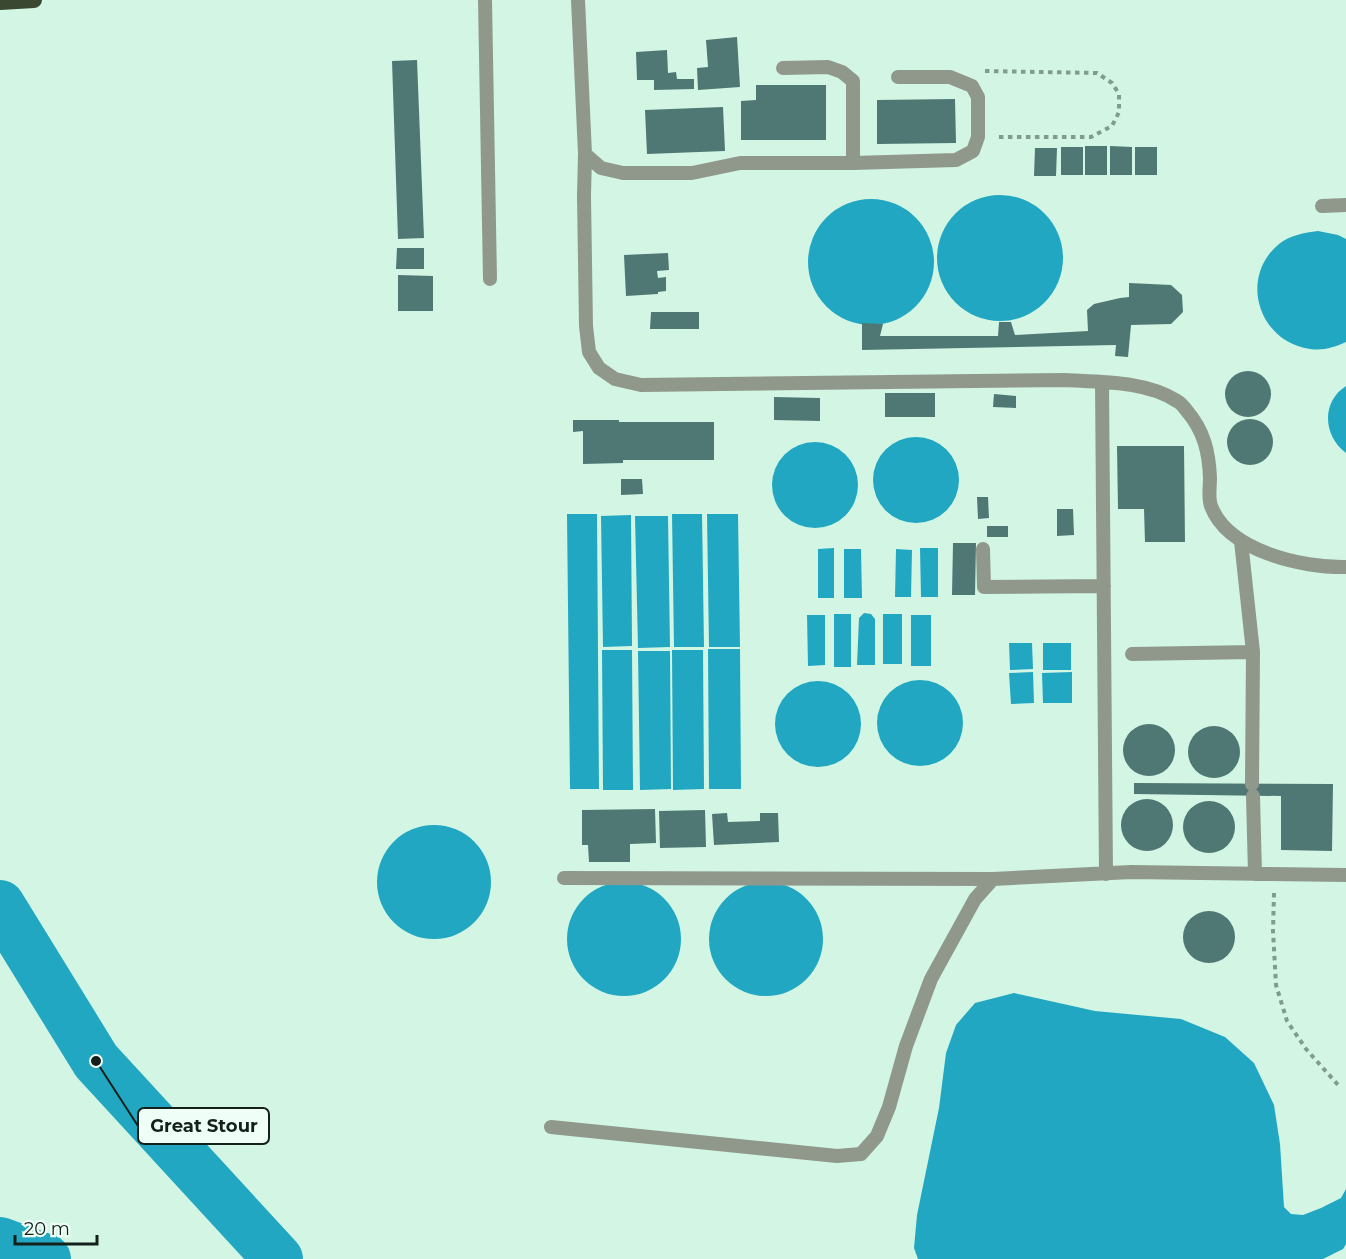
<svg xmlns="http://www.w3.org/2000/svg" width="1346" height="1259" viewBox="0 0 1346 1259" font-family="Montserrat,sans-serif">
	<rect width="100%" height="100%" fill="#d2f6e3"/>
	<path fill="#22a7c2" d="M937 258a63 63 0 1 1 126 0a63 63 0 1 1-126 0Z
		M808 262a63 63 0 1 1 126 0a63 63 0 1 1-126 0Z
		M1318,231l20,4 8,4v103c-11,5 -23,9 -36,7 -51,-7 -72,-71 -31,-105 11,-9 25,-11 39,-13z
		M1346,386v67c-23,-17 -25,-51 0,-67z
		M873 480a43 43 0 1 1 86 0a43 43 0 1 1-86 0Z
		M772 485a43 43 0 1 1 86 0a43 43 0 1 1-86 0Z
		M567,514h30l2,275h-29z
		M672,514h30l2,133h-30z
		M707,514h31l2,133h-31z
		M631,515l1,131 -29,1 -2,-131z
		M635,516h33l2,131 -32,1z
		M834,548v50h-16v-49z
		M920,548h18v49h-17z
		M844,549h17l1,49h-18z
		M896,549l16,1 -1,47h-16z
		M864,613l7,1 4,5v46h-18l2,-47z
		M834,614h17v53h-17z
		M883,614h19v50h-19z
		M807,615h18v50l-17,1z
		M911,615h20v51h-20z
		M1009,643h23l1,26 -23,1z
		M1043,643h28v27h-28z
		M708,649h32l1,140h-32z
		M602,650h30l1,140h-30z
		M672,650h31l1,139 -31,1z
		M638,651h32l1,138 -31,1z
		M1033,672l1,31 -23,1 -2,-31z
		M1072,672v31h-29l-1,-30z
		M877 723a43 43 0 1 1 86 0a43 43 0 1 1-86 0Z
		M775 724a43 43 0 1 1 86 0a43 43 0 1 1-86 0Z
		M377 882a57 57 0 1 1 114 0a57 57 0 1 1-114 0Z
		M709 939a57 57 0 1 1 114 0a57 57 0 1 1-114 0Z
		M567 939a57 57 0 1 1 114 0a57 57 0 1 1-114 0Z
		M1014,993l81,18 86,8 44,18 29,26 20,42 6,39 4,63 7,7 12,1 18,-7 20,-10 5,-9v55l-3,5 -20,10h-405l-4,-11 3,-33 22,-107 7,-55 10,-28 19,-22z"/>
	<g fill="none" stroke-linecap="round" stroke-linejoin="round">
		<path stroke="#22a7c2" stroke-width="50" d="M0,905l96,156 182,198
			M0,1242l46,17"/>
	</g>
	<path fill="#4f7773" d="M737,37l3,50 -42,3 -1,-22 11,-1 -2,-27z
		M667,50l1,23 8,-1 1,7h17v10l-40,1v-10h-17l-1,-28z
		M417,60l7,178 -26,1 -6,-178z
		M756,85h70v55h-85v-39l15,-1z
		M955,99l1,44 -79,1v-44z
		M723,107l2,44 -78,3 -2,-44z
		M1085,146h22v29h-22z
		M1110,146l22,1v28h-22z
		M1061,147h22v28h-22z
		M1135,147h22v28h-22z
		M1035,148h22l-1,28h-22z
		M397,248h27v21h-28z
		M668,253l1,17 -12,1 1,7 8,-1v14l-8,1v2l-32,2 -2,-41z
		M398,275l35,1v35h-35z
		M1129,283l42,2 11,10 1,17 -12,12 -40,1 -3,32 -13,-1 1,-11 -254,5v-27l21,1 -3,12h118l1,-14h12l4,13 73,-4 -1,-21 7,-6 26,-6 9,-1z
		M651,312h48v17h-49z
		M1225 394a23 23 0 1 1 46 0a23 23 0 1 1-46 0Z
		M885,393h50v24h-50z
		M994,394l22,2v12l-23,-1z
		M774,397l46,1v23l-46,-1z
		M1227 442a23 23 0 1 1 46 0a23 23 0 1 1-46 0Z
		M573,420h46v2h95v38h-91v3l-40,1v-33l-10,1z
		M1117,446h67l1,96h-40l-1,-33h-26z
		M621,479h21l1,15 -22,1z
		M977,497h11l1,21 -11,1z
		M1057,509h16l1,26 -17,1z
		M987,526h21v11h-21z
		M953,543h23l-1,52h-23z
		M1123 750a26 26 0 1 1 52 0a26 26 0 1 1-52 0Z
		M1188 752a26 26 0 1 1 52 0a26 26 0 1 1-52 0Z
		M1134,783l199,1 -1,67 -51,-1v-54l-147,-2z
		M1121 825a26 26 0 1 1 52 0a26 26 0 1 1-52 0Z
		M1183 827a26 26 0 1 1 52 0a26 26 0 1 1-52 0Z
		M655,809l1,34 -26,1v18h-41l-1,-17h-6v-35z
		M705,810l1,37 -46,1 -1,-37z
		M727,813l1,9 32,-1v-8h18l1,29 -65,3 -2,-31z
		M1183 937a26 26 0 1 1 52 0a26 26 0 1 1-52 0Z"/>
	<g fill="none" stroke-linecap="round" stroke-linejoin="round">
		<path stroke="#819c8e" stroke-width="4" stroke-dasharray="4.5 4.5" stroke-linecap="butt" d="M985,71l112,2 15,10 7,11v18l-7,14 -21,11h-95
			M1274,893l-1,38 3,54 11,36 19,28 33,37"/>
		<path stroke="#90988c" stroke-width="14" d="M485,0l5,279
			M578,0l7,154 16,14 22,5h69l48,-10h113l103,-3 17,-9 5,-14v-40l-6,-11 -22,-9h-52
			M783,68l45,-1 14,5 11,9v82
			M585,154l-1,42 2,130 3,26 10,16 16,11 26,6 424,-5c36,2 81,1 112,21 4,2 7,6 10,10 17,20 22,41 23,67 0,9 -2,20 1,28 17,45 91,62 135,61
			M1322,206l24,-1
			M1102,382l4,492
			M983,549l1,38 120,-1
			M1132,654l121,-2 -12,-111
			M1252,784l1,-132
			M1253,796l2,78
			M564,878l429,1
			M551,1127l286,29 24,-2 16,-18 12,-29 17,-61 25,-67 44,-80 18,-20 138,-7 215,3"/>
		<path stroke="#3a4832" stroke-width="16" d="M0,2l34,-2"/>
	</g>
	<path fill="none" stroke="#14211b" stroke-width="2" d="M96 1061L138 1126"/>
	<circle fill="#14211b" stroke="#effef6" stroke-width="2" cx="96" cy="1061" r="6"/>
	<rect fill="#effef6" stroke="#14211b" stroke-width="2" x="138" y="1108" width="131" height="36" rx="6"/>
	<g font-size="18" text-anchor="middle" font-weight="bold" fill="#14211b">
		<text x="204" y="1132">Great Stour</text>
	</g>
	<path d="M15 1235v9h82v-9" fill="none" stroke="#14211b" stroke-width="3"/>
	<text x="24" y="1235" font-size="18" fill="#14211b" stroke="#effef6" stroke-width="4.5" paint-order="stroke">20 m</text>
</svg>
